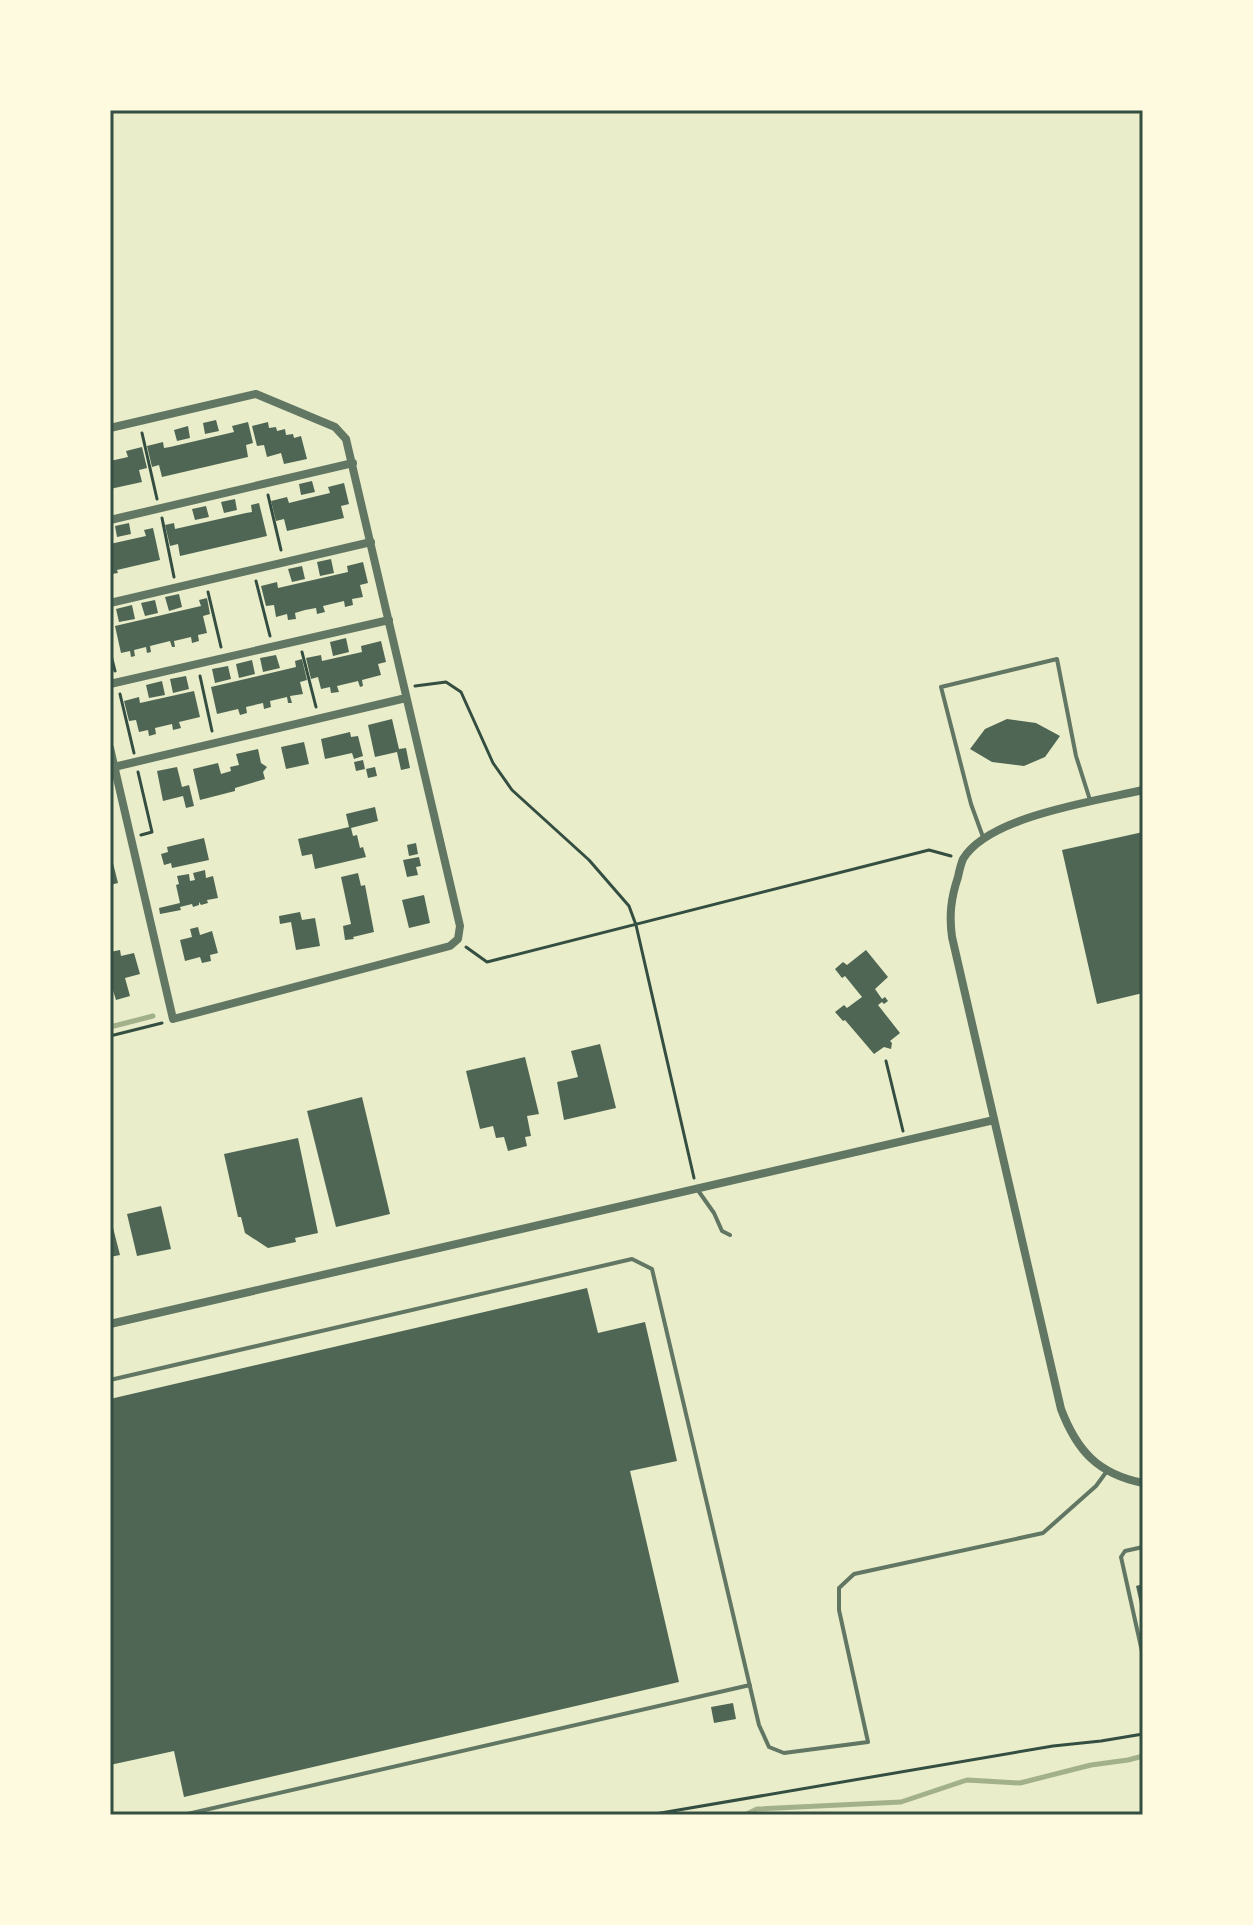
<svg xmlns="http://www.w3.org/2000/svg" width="1253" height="1925" viewBox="0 0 1253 1925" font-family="Karla,sans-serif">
	<rect width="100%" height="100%" fill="#e9edc9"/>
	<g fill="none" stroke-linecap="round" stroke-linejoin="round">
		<path stroke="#a3b18a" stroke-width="5" d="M110,1027l43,-11
			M745,1815l12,-6 144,-7 66,-22 53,3 71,-18 37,-5 15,-4"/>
	</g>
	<path fill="#4f6655" d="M216,420l3,11 -14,3 -2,-11z
		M248,422l5,21 -7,2 2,12 -86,20 -3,-12 -7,2 -5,-21 16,-4 1,6 6,-1 64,-15 -2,-6z
		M268,422l1,6 7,-1 1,4 8,-2 1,6 7,-1 1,4 7,-2 6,23 -23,5 -3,-11 -14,4 -3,-12 -7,1 -5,-20z
		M188,426l2,12 -13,3 -3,-11z
		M142,447l5,21 -8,2 3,12 -32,7v-28l18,-4 -2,-6z
		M312,481l3,11 -14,3 -2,-11z
		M344,483l5,21 -8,2 3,12 -57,13 -3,-12 -8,2 -5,-20 16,-4 2,6 20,-5 21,-5 -2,-6z
		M235,499l2,11 -13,3 -3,-11z
		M259,503l8,33 -87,20 -2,-12 -8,2 -5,-21 9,-2 1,6 71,-16 6,-1 -1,-7z
		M206,506l3,11 -14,3 -3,-11z
		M129,523l2,11 -14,3 -2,-11z
		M153,528l7,32 -43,10 1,3 -6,1 -2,-2v-28l36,-8 -2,-6z
		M331,559l3,14 -14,3 -3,-14z
		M363,562l5,21 -8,2 3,12 -11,2 1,6 -8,2 -1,-6 -21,5 2,6 -8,2 -1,-6 -11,2 -10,3 1,6 -8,1 -1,-6 -11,3 -2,-12 -8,1 -5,-20 16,-4 1,6 70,-16 -1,-6z
		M302,566l3,13 -13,3 -4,-13z
		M179,594l3,13 -13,4 -4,-14z
		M207,598l3,16 -7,2 4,17 -9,2 1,6 -7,2 -1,-6 -17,4 1,6h-3l-2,-6 -20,5 1,6 -4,1 -1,-6 -12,3 1,6 -4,1 -1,-6 -9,2 -6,-27 86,-20 -2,-6z
		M155,600l3,13 -13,3 -4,-13z
		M132,605l3,14 -16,3 -3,-13z
		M346,638l3,14 -16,4 -3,-14z
		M381,641l5,21 -8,2 3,11 -19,5 1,6 -3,1 -2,-6 -21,5 2,6 -8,1 -1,-6 -9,2 -3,-12 -7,2 -5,-21 15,-3 1,6 40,-9 -1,-6z
		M276,655l4,13 -17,4 -3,-14z
		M302,659l5,21 -7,2 3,12 -13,2 2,7h-4l-1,-6 -17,4 1,6 -7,2 -1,-6 -17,4 1,6 -7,2 -2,-6 -21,5 -6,-27 85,-20 -1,-6z
		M252,660l3,14 -16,4 -3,-14z
		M228,666l3,13 -16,4 -3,-14z
		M186,676l3,13 -16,4 -3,-14z
		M162,681l3,14 -16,3 -3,-13z
		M194,691l6,26 -21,5 2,6 -8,2 -1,-6 -17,4 1,6 -7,2 -1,-6 -9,2 -3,-12 -7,1 -5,-20 15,-4 1,6z
		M392,719l7,30 7,-1 4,20 -9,2 -4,-18 -22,5 -7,-32z
		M1007,719l29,4 24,13 -15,21 -21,9 -32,-4 -22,-13 15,-20z
		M350,732l1,5 7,-1 5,20 -9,3 -2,-6 -27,6 -4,-20z
		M304,742l5,22 -23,5 -5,-22z
		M258,749l3,14 6,4 -4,5 2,7 -30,9v3l-35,9 -7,-31 25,-6 3,11 10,-3 -1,-4 9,-2 -3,-11z
		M363,760l2,9 -9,2 -2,-9z
		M177,767l5,20 7,-2 5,21 -8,2 -3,-12 -20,5 -6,-30z
		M375,767l2,9 -9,2 -2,-9z
		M375,807l3,14 -27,7 2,8 4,-1 3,13 3,-1 3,10 -51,12 -3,-15 -10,2 -4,-17 51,-12 -3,-13z
		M1143,832v161l-46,11 -35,-154z
		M204,838l5,22 -37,8 -1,-5 -7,2 -3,-11 7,-2 -1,-5z
		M416,843l2,11 -9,2 -2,-11z
		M419,857l2,9 -5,1 2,8 -11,2 -4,-17z
		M110,863h3l5,20 -8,2z
		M205,870l1,8 7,-2 5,22 -11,2 1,3 -7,2 -2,-3v3l-6,2 -1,-3 -12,3 1,3 -21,4 -1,-6 21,-5 -4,-18 3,-1 -2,-8 12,-2 1,7 5,-1 -2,-7z
		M358,873l3,13 4,-1 9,47 -21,5 1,2 -9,1 -2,-14 8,-2 -10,-47z
		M424,895l6,28 -21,5 -7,-28z
		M300,912l2,8 13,-2 5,28 -24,4 -5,-28 -11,2 -1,-8z
		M198,927l2,8 12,-4 6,22 -8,2 1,6 -9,2 -2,-6 -15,4 -5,-21 12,-3 -2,-8z
		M120,950l1,6 13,-3 6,21 -15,4 5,18 -14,4 -6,-19v-29z
		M866,950l22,27 -13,12 7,10 3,-2 3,4 -4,3 -2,-2 -4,3 22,28 -10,8 2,2 -1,6 -7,-2 -10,7 -29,-34 -2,1 -8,-9 9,-7 3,3 15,-11 -17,-21 -3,2 -7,-9 8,-7 4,3z
		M600,1044l16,64 -52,12 -7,-38 21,-5 -7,-26z
		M525,1057l14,57 -12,2 4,20 -6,1 2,9 -19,5 -4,-14 -8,1 -3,-12 -13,3 -14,-58z
		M362,1097l28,117 -54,13 -29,-116z
		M298,1138l20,95 -23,5 1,4 -28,6 -23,-15 -4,-16h-3l-14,-63z
		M161,1206l10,43 -34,7 -10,-42z
		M110,1216l10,39 -10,2z
		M587,1288l11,45 47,-11 32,139 -47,10 49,211 -495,115 -10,-46 -64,14v-366z
		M1143,1584v29h-1l-6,-27z
		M733,1703l3,16 -22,4 -3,-16z"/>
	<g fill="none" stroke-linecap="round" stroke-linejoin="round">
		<path stroke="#344e41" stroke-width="3" d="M142,433l15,66
			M268,495l13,55
			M162,518l12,59
			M256,581l14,55
			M208,592l13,55
			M110,651l5,20
			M302,652l14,55
			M200,676l12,55
			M415,686l31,-4 15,10 32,71 19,27 77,70 40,46 7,19 58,253
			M120,694l14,59
			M138,772l14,60 -11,3
			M466,947l21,15 442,-112 22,6
			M110,1036l52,-13
			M886,1061l17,70
			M649,1815l404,-69 48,-5 42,-7"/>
		<path stroke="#617663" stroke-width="4" d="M983,837l-12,-33 -30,-117 116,-28 19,97 14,44
			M697,1189l17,24 8,18 8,4
			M110,1380l522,-121 20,10 107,456 10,22 15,6 84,-11 -29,-132v-22l15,-14 189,-41 53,-47 11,-15
			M1143,1547l-18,4 -4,6 22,99
			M183,1815l567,-130"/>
		<path stroke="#617663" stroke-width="8" d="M110,428l146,-34 79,33 11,12 114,487 -2,13 -8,7 -277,73 -63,-271
			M110,520l243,-57
			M110,603l261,-61
			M110,684l279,-64
			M114,767l292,-69
			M1143,790c-47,11 -154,26 -180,69 -2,5 -4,13 -5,18 -7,21 -9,38 -6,60l109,472c16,42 37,65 82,74
			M110,1324l884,-204"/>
	</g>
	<rect width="1253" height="1925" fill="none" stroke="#fefae0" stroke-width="224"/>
	<rect x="112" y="112" width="1029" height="1701" fill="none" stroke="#344e41" stroke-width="3"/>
</svg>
